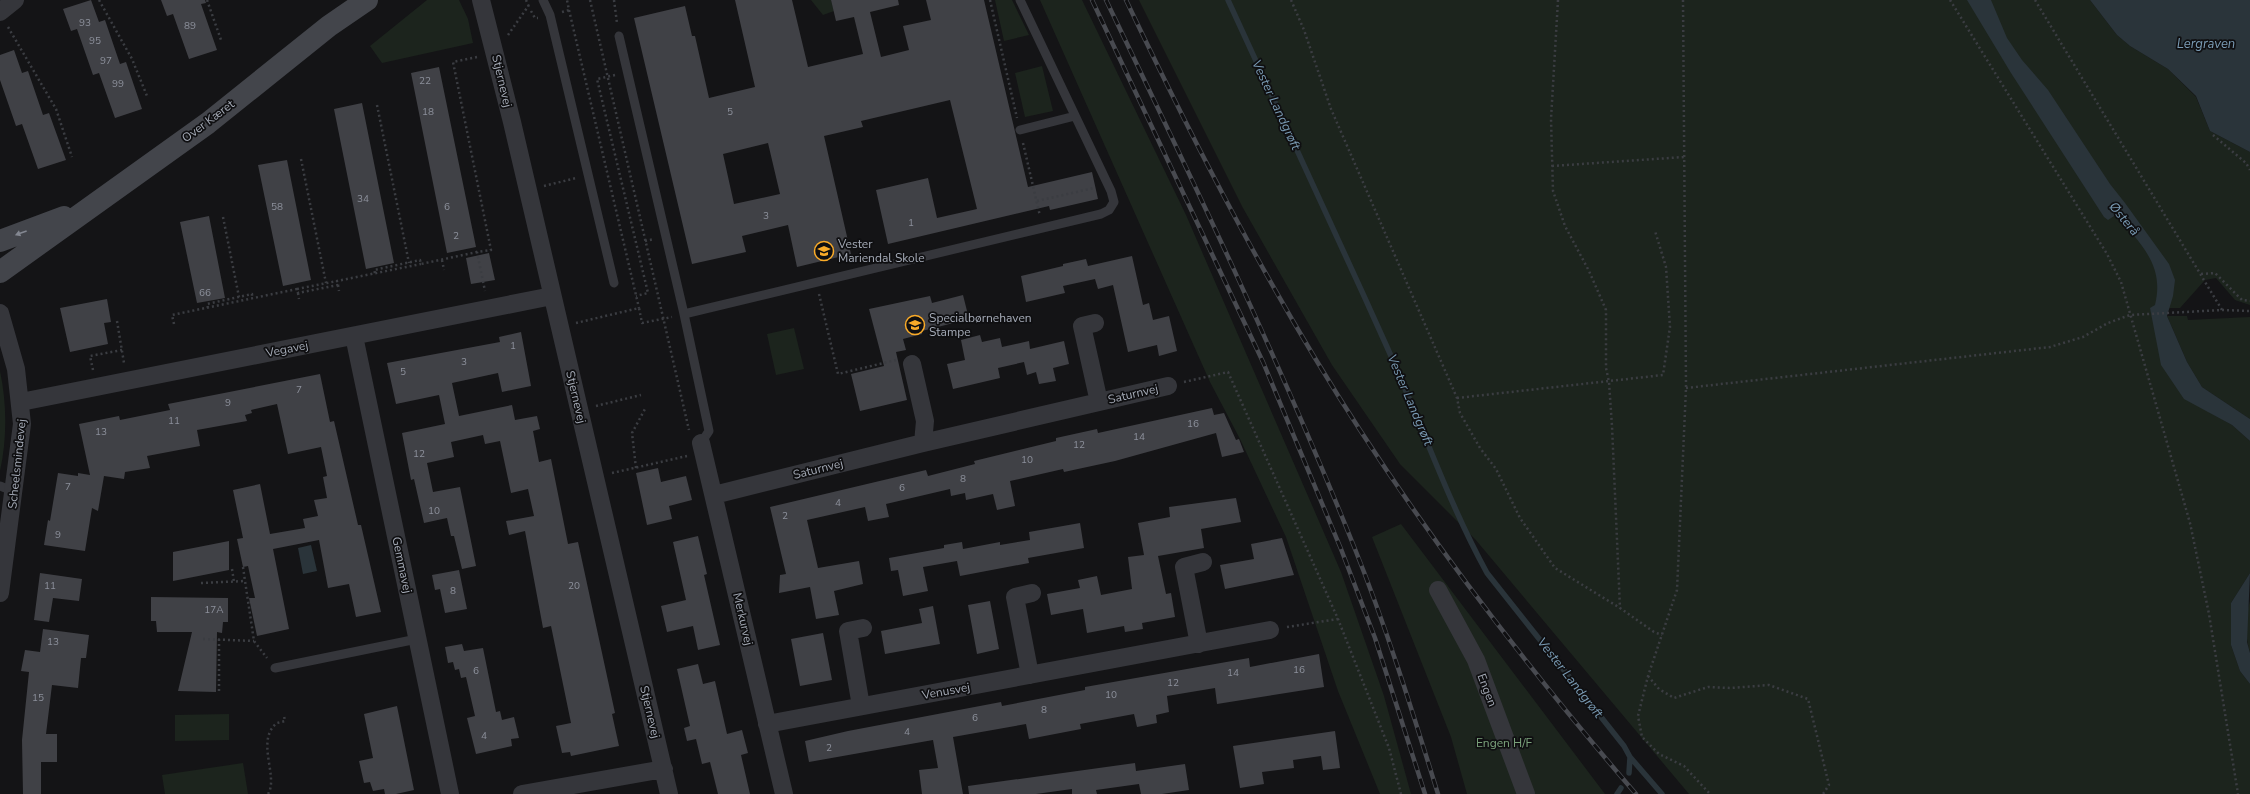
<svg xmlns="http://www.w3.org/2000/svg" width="2250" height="794" viewBox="0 0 2250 794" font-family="'Nunito Sans',sans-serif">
	<rect width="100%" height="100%" fill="#141416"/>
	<path fill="#1c241d" d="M427,0h32l9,19 5,24 -91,20 -12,-17z
		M811,0h20l3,11 -11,4z
		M995,0h17l17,35 -25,6z
		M1040,0h42l104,215 155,357 43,124 27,98h-31l-42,-103 -52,-154 -46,-98 -30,-57z
		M1139,0h951l27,35 13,11 38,23 28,28 14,34 40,21v153l-15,-5 -19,-22 -11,2 -25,28h-30l59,104 23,13 18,16v132l-19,30v42l9,26 10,13v110h-561l-214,-255 -75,-75 -68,-99 -89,-157z
		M1042,66l11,45 -28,6 -10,-44z
		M2167,316h20l1,4 62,-3v102l-48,-32 -15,-25z
		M794,328l10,41 -28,6 -9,-41z
		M0,371c7,33 7,68 0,100z
		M1401,524l204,270h-138l-16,-57 -79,-200z
		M2250,601v52c-5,-16 -5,-36 0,-52z
		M229,714v26l-54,1v-26z
		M243,763l5,31h-83l-3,-19z"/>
	<path fill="#2a343a" d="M1967,0h24l16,38 15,22 26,30 62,94 15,19 44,61 6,16 -2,16 -6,20 20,46 15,25 48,32v22l-18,-16 -48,-26 -23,-34 -11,-57 5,-3c10,-41 -15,-60 -38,-91l-9,6 -4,-3 -93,-144z
		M2090,0h160v152l-40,-21 -14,-35 -28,-27 -38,-23 -13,-11z
		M311,545l6,26 -14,3 -5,-26z
		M2250,573l-3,69 3,11v31l-10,-13 -9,-26v-42z"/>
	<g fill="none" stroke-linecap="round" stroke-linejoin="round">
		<path stroke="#2a343a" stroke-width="5.5" d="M1228,0c53,116 107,231 159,347 34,75 60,153 100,226l137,173 6,11 -1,16
			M1630,757l32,37
			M1617,794l4,-6"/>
	</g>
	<path fill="#404146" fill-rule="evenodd" d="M91,0l8,22 6,-2 15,44 6,-2 16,47 -27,9 -16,-45 -6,2 -16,-46 -6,2 -8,-22z
		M161,0h44l1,3 -5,1 16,46 -28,9 -16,-45 -6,2z
		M735,0h57l16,67 55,-13 -9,-37 -18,4 -5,-21h67l1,5 -29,7 11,45 28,-7 -6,-24 28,-6 -5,-20h58l44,187 64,-15 6,27 -48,11 -1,-4 -161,38 -12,-54 52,-12 9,40 40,-9 -27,-109 -89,21 2,6 -39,9 27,118 -54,13 -9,-42 -46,11 4,16 -54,12 -58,-246 51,-12 7,30h3l14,62 46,-11zM768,143l12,51 -46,10 -11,-50z
		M14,50l8,23 6,-2 15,44 6,-2 17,47 -28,9 -16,-45 -6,2 -16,-46v-25z
		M439,67l37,180 -29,6 -36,-180z
		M362,103l32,160 -28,6 -32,-160z
		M287,160l24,120 -28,6 -25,-121z
		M209,216l16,82 -28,5 -17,-81z
		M489,253l6,27 -24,4 -5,-26z
		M1132,256l11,49 6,-2 4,17 16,-4 8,35 -18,5 -2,-11 -29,7 -15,-67 -15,4 -3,-10 -32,7 2,7 -39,9 -5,-26 42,-10v-2l23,-5 2,7z
		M963,295l6,24 -47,12v3l-19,5 3,11 -10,2 11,48 -47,11 -9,-37 33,-8 -15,-57 61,-13 2,7z
		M107,299l4,23 -7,1 4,21 -38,8 -10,-44z
		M521,332l10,54 -29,6 -4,-19 -46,10 7,33 53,-11 3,15 22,-4 3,13 -7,2 6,31 12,-3 17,85 10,-2 37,171 -3,1 7,32 -48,10 -1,-4 -8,1 -6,-27 15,-3 -20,-97 -8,2 -18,-97 -16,4 -3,-14 28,-5 -6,-27 -17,4 -11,-52 -15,3 -2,-9 -32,7 3,15 -27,6 6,29 27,-5 16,79 -14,3 -8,-33h-3l-4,-18 -23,5 -10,-44 -3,1 -9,-47 43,-9 -6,-29 -43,9 -9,-41 113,-21 -1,-5z
		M980,335l2,7 18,-4 2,9 27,-6 1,8 34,-8 5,23 -16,4 3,13 -17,3 -3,-12 -9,3 -3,-13 -26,6 2,10 -47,11 -6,-25 18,-4 -4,-20z
		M320,374l10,48 4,-1 24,104h3l20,87 -25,5 -7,-33 -21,4 -9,-48 -46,9 16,80 -32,7 -8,-38h6l-7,-32 -5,1 -6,-28 6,-1 -10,-48 27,-6 10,50 35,-6 -2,-9 15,-3 -4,-16 13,-2 -4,-21 4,-1 -6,-29 -33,7 -11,-50 -26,6 1,3 -7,2 2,6 -50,9 3,16 -53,10 3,12 -25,4 -1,7 -20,-3 -6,35 -6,-3 -7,43 -41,-6 4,-25 2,1 8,-48 20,3v-3l12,2 -11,-51 40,-8 1,4 50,-10 -2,-6z
		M1212,408l2,7 10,-2 12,27 3,-1 5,13 -22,5 -6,-24 -101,28 -51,11 -1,-3 -53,12 5,25 -18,4 -4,-16 -27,6 -1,-7 -14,3 -1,-7 -64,15 3,13 -21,4 -3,-14 -58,13 11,48 41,-7 4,23 -29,7 5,24 -23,4 -6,-32 -31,6 1,-18 6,-1 -16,-67 156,-37 2,6 47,-12 -1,-3 82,-20v-3l41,-9 1,4z
		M658,468l3,14 25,-6 6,24 -23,6 3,13 -25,6 -11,-52z
		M1236,498l5,24 -40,7 3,19 -46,8 8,38 5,-1 4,24 -33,6 1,6 -18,3 -1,-6 -37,7 -4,-24 -32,6 -4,-21 33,-6 -2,-8 19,-4 4,19 31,-6 -4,-32 16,-2 -6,-32 32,-6 -1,-10z
		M1080,523l4,25 -56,10 1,5 -69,13 -3,-15 -34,6 5,24 -25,5 -5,-26 -7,1 -2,-13 55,-10v-3l18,-3 1,7 37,-7v3l30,-5 -1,-8z
		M698,536l9,38 -3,1 16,70 -22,5 -5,-24 -26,6 -6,-26 25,-6 -13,-58z
		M1282,538l12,37 -69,14 -5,-24 34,-6 -3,-15z
		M229,541v29l-56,11v-29z
		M459,570l8,39 -22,4 -5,-24 -5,1 -3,-15z
		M40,573l42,6 -3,22 -26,-3 -4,24 -15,-2z
		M151,597l77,1v24h-5l-1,11 -5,-1 -1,60 -38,-1 14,-59h-35l-1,-11h-5z
		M990,601l9,48 -22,5 -9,-49z
		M933,606l7,38 -55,10 -4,-23 41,-8 -3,-14z
		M43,629l46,6 -3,23h-5l-3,30 -26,-3 -6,49h11v28h-16v32h-18l-1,-54 7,-68 -8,-1 4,-21 15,2z
		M823,633l9,47 -32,6 -9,-47z
		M462,644l2,7 19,-3 13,64 4,-1 2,9 12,-3 5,21 -8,1 1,7 -36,8 -9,-36 8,-2 -9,-39 -5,1 -2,-9 -4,1 -2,-8 -5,1 -3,-16z
		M1319,654l5,33 -107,17 -2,-16 -48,8 2,16 -13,3 1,8 -20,4 -3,-13 -54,10 1,5 -52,10 -3,-15 -73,13 10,57h-41l-3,-24 19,-2 -5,-28 -124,22 -4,-21 43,-10 153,-29 1,4 83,-16v-3l164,-29 1,9z
		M698,664l5,20 12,-3 12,53 15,-4 6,23 -7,2 9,39h-32l-8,-32 -8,2 -6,-25 -9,2 -3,-13 6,-2 -13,-57z
		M397,706l17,84 -18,4h-11l-1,-5 -11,2 -3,-9 -6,1 -5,-22 14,-3 -9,-44z
		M1335,731l5,37 -17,2 -2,-14 -28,4 1,8 -32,4 2,12 -24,4 -7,-42z
		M1135,763l1,8 49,-7 4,26 -27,4h-21l-2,-10 -43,6 1,4h-25v-5l-36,5h-67l-1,-8z"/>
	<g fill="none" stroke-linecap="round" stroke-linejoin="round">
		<path stroke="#3b3d42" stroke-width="2.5" stroke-dasharray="2 3" stroke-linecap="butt" d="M99,0l33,59 15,37
			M207,0l14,40
			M526,0l3,7
			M590,0l99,430
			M614,0l3,23
			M990,0l27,118
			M1291,0l13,30 27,79 126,289 3,15 20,35 16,21 24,49 35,50 65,40
			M1558,0l-7,119 2,72 12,35 24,45 17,39v58l3,14 3,44 8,182 34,24 8,3
			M1683,0l3,388 -9,202 -29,86 -10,40 4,21 17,17 25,12 26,28
			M1950,0l157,254 14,28 69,241 19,91 29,180
			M2035,0l187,310
			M569,10l70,298
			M531,11l4,7h3
			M562,12l7,-2 -2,-10
			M8,27l48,82 16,48
			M508,35l21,-30
			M477,57l-24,5 38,188 -14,2 8,39
			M615,75l-18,4 51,214 -12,3
			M377,105l32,158
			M2213,135l33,28 4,7
			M1023,143l17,73
			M301,159l25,124
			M1552,166l132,-9
			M544,186l32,-8
			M1037,201l57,-13
			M223,217l16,80
			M645,241l9,-2
			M442,260l2,10
			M375,273l-1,-3 46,-10 1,4 56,-12
			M2201,274l14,-1 27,27 8,1
			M338,285l1,6
			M297,289l40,-8
			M298,293l1,6
			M819,294l19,80 58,-14
			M208,308l-1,-4 45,-10v4
			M117,321l7,42
			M576,323l63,-15 3,15 30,-6
			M174,324l-2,-9 125,-26 1,4 40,-8 -1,-4 84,-17
			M93,370l-3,-14 32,-6
			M1184,382l44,-10 110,247 51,129 12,46
			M1686,388l364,-41 33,-10 25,-14 22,-8 92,-5 28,1
			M1457,398l206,-23 7,-48 -4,-60 -11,-36
			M596,406l45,-11
			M636,468l-4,-35 13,-24
			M612,473l75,-17
			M243,567l2,14
			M232,569l2,13
			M201,583l44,-2 9,60 13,17
			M1287,627l51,-8
			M203,639l51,2
			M1648,676l11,13 15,9 34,-11 23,1 38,-3 39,14 21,86 -6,9
			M219,691v-52
			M268,794c11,-17 -13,-54 9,-71l8,-2 -1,-5"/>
		<path stroke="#35363b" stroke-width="9" d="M543,0l7,15 64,268
			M619,36l65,278 417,-100 8,-4 5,-8 -3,-11 -91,-191
			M1020,130l55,-14
			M684,314l25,117 -8,12
			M0,486l15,6
			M275,668l142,-29"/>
		<path stroke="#35363b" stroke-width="18" d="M481,0l31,122 157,672
			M0,12l15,-12
			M0,313l16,56 6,55 -22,169
			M1095,323l-13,3 17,76
			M354,336l96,458
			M912,364l13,57 -2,22
			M21,402l531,-106
			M701,443l83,351
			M714,495l209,-52 245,-57
			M1438,590l38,70 50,134
			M1199,644l-15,-77 19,-5
			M1030,675l-15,-78 17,-4
			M861,706l-13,-75 15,-3
			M767,724l503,-94
			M522,794l142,-25"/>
		<path stroke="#43454b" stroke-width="22" d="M0,241l64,-24
			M0,272l208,-149 121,-97 38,-26"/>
		<defs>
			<path id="rail" d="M1092,0l171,362 78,187 34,89 50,156
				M1106,0c86,179 173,359 247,544 33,82 59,166 85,250
				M1126,0c70,147 145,293 234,430 83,128 177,249 276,364"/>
		</defs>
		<use href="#rail" stroke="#484a50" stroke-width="4.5"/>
		<use href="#rail" stroke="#0f0f11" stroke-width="3" stroke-dasharray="9" stroke-linecap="butt"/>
	</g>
	<defs><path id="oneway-solid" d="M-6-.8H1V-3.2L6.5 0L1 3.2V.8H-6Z"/></defs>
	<use fill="#838791" href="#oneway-solid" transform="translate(21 233) rotate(160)"/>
	<defs>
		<symbol id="school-ring" viewBox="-11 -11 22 22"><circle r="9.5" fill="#0f0f11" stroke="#faab28" stroke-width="1.5"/><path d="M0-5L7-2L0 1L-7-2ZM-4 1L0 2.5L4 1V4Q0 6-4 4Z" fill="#faab28"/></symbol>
	</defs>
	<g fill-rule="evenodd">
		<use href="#school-ring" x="813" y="240" width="22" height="22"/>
		<use href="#school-ring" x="904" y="314" width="22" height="22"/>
	</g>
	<g text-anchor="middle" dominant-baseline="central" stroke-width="3.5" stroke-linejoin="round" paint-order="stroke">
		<g font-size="10" fill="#8c909b">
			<text x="85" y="23">93</text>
			<text x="190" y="26">89</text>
			<text x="95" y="41">95</text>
			<text x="106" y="61">97</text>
			<text x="425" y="81">22</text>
			<text x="118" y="84">99</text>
			<text x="428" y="112">18</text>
			<text x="730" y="112">5</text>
			<text x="363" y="199">34</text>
			<text x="277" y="207">58</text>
			<text x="447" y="207">6</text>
			<text x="766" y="216">3</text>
			<text x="911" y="223">1</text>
			<text x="456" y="236">2</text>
			<text x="205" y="293">66</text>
			<text x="513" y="346">1</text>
			<text x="464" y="362">3</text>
			<text x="403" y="372">5</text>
			<text x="299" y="390">7</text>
			<text x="228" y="403">9</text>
			<text x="174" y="421">11</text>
			<text x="1193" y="424">16</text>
			<text x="101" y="432">13</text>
			<text x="1139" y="437">14</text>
			<text x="1079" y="445">12</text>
			<text x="419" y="454">12</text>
			<text x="1027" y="460">10</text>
			<text x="963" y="479">8</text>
			<text x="68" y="487">7</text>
			<text x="902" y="488">6</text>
			<text x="838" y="503">4</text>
			<text x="434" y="511">10</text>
			<text x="785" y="516">2</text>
			<text x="58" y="535">9</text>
			<text x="50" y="586">11</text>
			<text x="574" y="586">20</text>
			<text x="453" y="591">8</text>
			<text x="214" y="610">17A</text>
			<text x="53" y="642">13</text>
			<text x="1299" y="670">16</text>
			<text x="476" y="671">6</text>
			<text x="1233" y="673">14</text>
			<text x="1173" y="683">12</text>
			<text x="1111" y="695">10</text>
			<text x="38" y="698">15</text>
			<text x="1044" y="710">8</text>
			<text x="975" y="718">6</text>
			<text x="907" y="732">4</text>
			<text x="484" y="736">4</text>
			<text x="829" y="748">2</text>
		</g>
		<g font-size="12" fill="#a5abb7" stroke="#0f0f11">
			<text transform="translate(502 81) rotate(77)">Stjernevej</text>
			<text transform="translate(208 121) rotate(-37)">Over Kæret</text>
			<text transform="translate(287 349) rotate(-11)">Vegavej</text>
			<text transform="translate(1133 394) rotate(-13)">Saturnvej</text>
			<text transform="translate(576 397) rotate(77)">Stjernevej</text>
			<text transform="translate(17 464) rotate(-84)">Scheelsmindevej</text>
			<text transform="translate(818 469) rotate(-14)">Saturnvej</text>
			<text transform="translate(402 565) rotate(78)">Gemmavej</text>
			<text transform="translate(743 619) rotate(77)">Merkurvej</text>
			<text transform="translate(1487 690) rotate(69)">Engen</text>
			<text transform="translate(946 691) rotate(-10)">Venusvej</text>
			<text transform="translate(650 712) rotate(77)">Stjernevej</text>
		</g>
		<g font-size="12" fill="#a5abb7" stroke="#0f0f11" text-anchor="start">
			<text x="838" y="244">Vester<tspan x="838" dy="14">Mariendal Skole</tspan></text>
			<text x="929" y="318">Specialbørnehaven<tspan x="929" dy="14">Stampe</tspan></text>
		</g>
		<g font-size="12" fill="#7ba37c" stroke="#0f0f11">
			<text x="1504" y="743">Engen H/F</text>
		</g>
		<g font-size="13" font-style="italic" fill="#7a9bb4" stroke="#0f0f11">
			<text x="2206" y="44">Lergraven</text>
			<text transform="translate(1276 105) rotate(65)">Vester Landgrøft</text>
			<text transform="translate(2124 219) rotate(50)">Østerå</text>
			<text transform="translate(1410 400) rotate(67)">Vester Landgrøft</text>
			<text transform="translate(1570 678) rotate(52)">Vester Landgrøft</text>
		</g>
	</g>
</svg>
